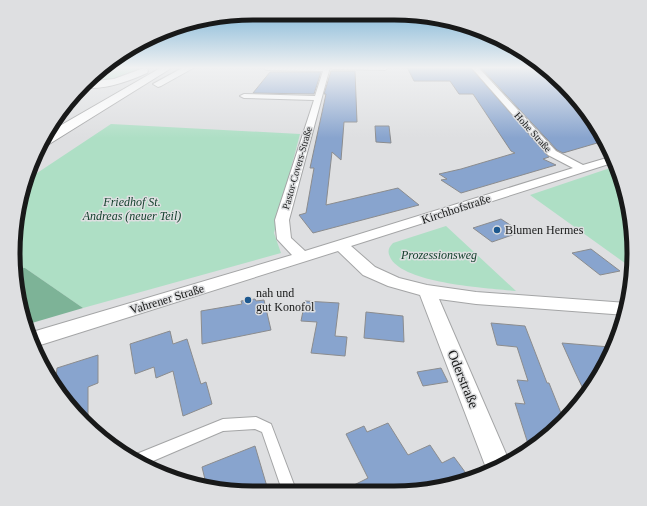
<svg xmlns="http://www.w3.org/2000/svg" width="647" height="506" viewBox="0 0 647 506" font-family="Georgia,serif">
	<rect width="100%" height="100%" fill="#dedfe1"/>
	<path fill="#aedfc5" d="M104,67h40c-19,11 -38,15 -60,16z
		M111,124l189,10 -26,99 7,20 -198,55 -58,-40 -10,-1c-3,-22 2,-65 10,-86z
		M613,167l19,54 -3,45 -99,-71z
		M446,226l70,65c-29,-3 -109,-7 -125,-32 -4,-7 -3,-11 2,-16z"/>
	<path fill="#7db397" d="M15,267l10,1 58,40 -58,17 -4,-10z"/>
	<path fill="#88a4ce" stroke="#8b8c8e" d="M407,67h63l79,90 -6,2 13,6 -95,28 -20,-13 6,-1 -8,-5 22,-5 54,-16 -4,-2 -38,-57h-14l-9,-13h-36z
		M480,67h58l34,36h5l25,30 2,8 -41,12 -6,-3z
		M331,71h24l2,51h-13l-3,38 -9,-8 -6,53 72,-17 21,17 -106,28 -14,-18 7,-2 8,-45h-4l16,-74h-2z
		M270,72h51l-7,22 -61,-1z
		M375,126h14l2,17 -15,-1z
		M501,219l20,13 -29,10 -19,-14z
		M591,249l29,22 -20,4 -28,-22z
		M255,299l1,2 8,-1 7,30 -69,14 -1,-33 41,-7 -1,-3z
		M305,301l34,2 -4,33 12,1 -2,19 -34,-3 6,-31 -16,-1z
		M366,312l37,4 1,26 -40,-4z
		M491,323l34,3 22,57h2l14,35 -34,29 -14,-44 10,1 -8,-24 11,1 -11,-34 -20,-2z
		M170,331l3,13 14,-5 14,45 5,-2 6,22 -29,12 -10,-45 -17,7 -2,-11 -19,7 -5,-30z
		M562,343l48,4 -24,48 -11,-23z
		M98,355v28l-10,4v39l-5,-3 -28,-37 2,-18z
		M441,368l7,14 -25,4 -6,-14z
		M388,423l20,32 22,-10 12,18 12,-6 17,23 -61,12 -68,-1 26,-13 -22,-44 18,-8 3,6z
		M255,446l13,44 -61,-2 -5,-21z"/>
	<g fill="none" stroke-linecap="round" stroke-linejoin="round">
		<defs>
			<path id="lane" d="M256,417l15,7 25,66h-14l-20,-58 -7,-3 -32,2 -77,33 -13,-6 1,-3 89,-36z"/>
			<path id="street" d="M264,67h66l-41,153 2,18 14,13 268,-83 -25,-13 -77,-88h7l78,84 27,14 27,-8 2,6 -261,83 24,21 24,11 28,7 49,7 151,11 -1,12 -150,-11 -37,-5 71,164 -22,10 -68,-178 -32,-9 -25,-11 -25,-24 -304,96 -5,-14 263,-78 -15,-16 -2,-19 39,-120 -70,-2 -4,-2 4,-2 71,2 8,-25 -57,-1z
				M330,67h57l1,1 -3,2 -52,-1z"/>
			<path id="highway" d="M162,67h11l-127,79 -7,1 5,-12z
				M184,67h11l-34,19 -3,1 -5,-3z
				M144,68l3,1 1,2 -1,2c-20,9 -45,18 -67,14l5,-5 29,-3z"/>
		</defs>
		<use href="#lane" stroke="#a4a5a6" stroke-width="2"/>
		<use href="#street" stroke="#a4a5a6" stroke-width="2"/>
		<use href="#highway" stroke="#a4a5a6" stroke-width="2"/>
		<use href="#lane" fill="#fff" fill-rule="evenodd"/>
		<use href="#street" fill="#fff" fill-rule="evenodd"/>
		<use href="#highway" fill="#fff" fill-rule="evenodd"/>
	</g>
	<linearGradient id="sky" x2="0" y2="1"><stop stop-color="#75b0d4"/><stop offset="0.49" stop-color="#f0f1f2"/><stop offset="1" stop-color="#f0f1f2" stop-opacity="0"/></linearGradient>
	<rect width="647" height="138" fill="url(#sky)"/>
	<g fill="#1d588f" stroke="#dedfe1" stroke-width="1.5">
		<circle cx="497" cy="230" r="4"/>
		<circle cx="248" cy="300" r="4"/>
	</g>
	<g text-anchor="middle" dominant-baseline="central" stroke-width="3" stroke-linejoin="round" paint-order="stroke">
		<g font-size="10" fill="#181919" stroke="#dedfe1">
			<text transform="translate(533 132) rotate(48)">Hohe Straße</text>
			<text transform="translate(297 168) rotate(-74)">Pastor-Covers-Straße</text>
		</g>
		<g font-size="12" font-style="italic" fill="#0e3b28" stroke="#dedfe1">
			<text x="132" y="202">Friedhof St.<tspan x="132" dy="14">Andreas (neuer Teil)</tspan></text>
			<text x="439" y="255">Prozessionsweg</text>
		</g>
		<g font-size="12" fill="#181919" stroke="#dedfe1">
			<text transform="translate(456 209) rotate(-18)">Kirchhofstraße</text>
			<text transform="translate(167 299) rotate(-17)">Vahrener Straße</text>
		</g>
		<g font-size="12" fill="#181919" stroke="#dedfe1" text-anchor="start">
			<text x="505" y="230">Blumen Hermes</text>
			<text x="256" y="293">nah und<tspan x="256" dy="14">gut Konofol</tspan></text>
		</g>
		<g font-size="14" fill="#181919" stroke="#dedfe1">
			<text transform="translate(463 379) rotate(68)">Oderstraße</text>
		</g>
	</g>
	<path d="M0 0H647V506H0ZM253 20H394A233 233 0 0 1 627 253V253A233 233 0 0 1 394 486H253A233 233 0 0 1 20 253V253A233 233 0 0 1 253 20Z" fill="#dedfe1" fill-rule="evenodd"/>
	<path fill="none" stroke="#181919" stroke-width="5" d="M253 20H394A233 233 0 0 1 627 253V253A233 233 0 0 1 394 486H253A233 233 0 0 1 20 253V253A233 233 0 0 1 253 20Z"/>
</svg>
